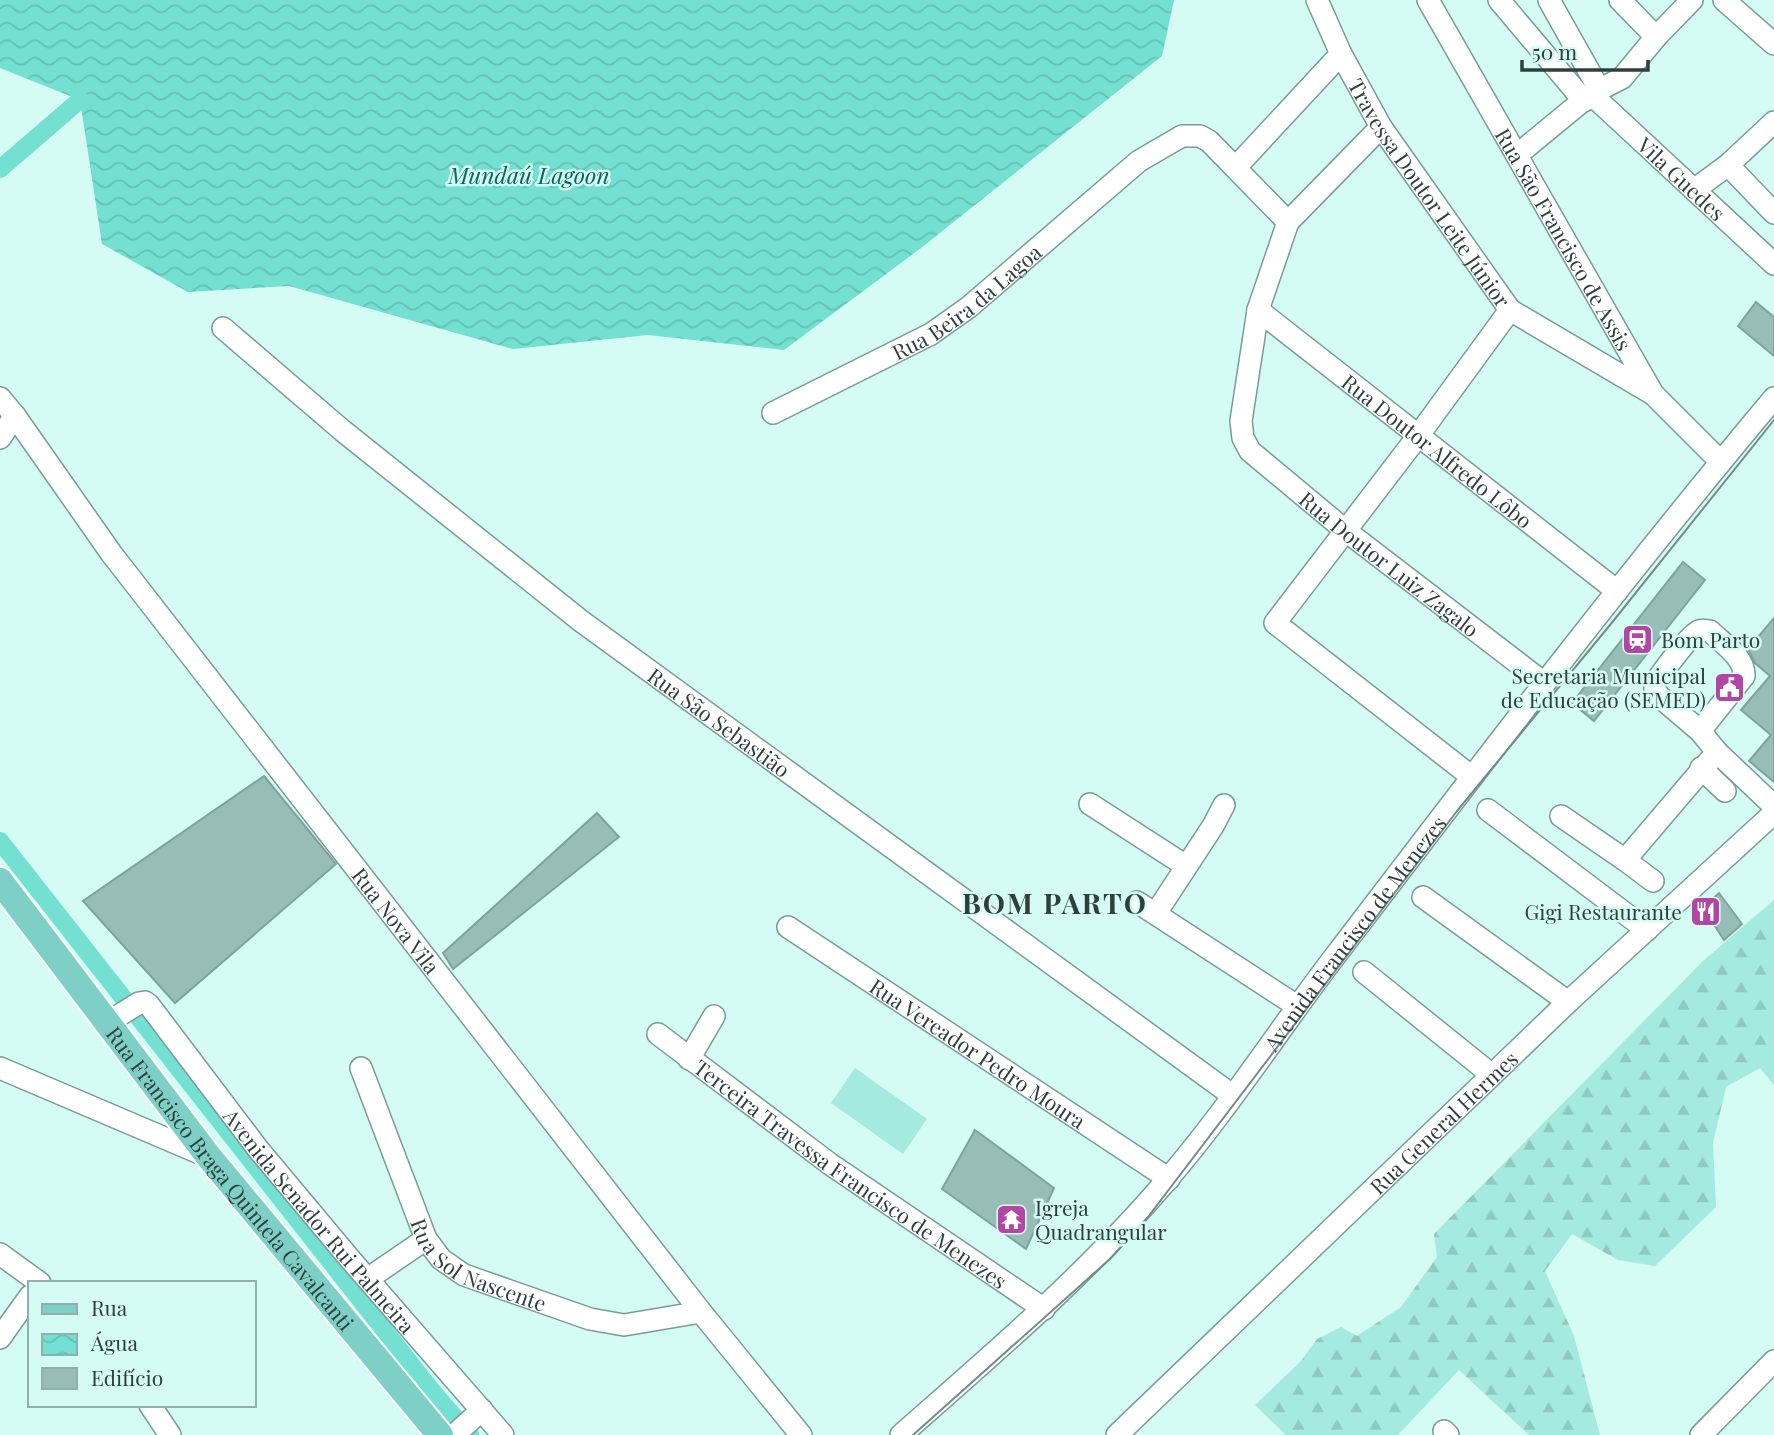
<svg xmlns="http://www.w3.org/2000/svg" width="1774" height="1435" viewBox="0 0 1774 1435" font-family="'Playfair Display',serif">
	<defs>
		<pattern id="forest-firs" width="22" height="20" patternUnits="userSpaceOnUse" patternTransform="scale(1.75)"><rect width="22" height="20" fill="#a5eadf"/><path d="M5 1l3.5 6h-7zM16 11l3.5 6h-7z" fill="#8ecac0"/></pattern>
		<pattern id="water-waves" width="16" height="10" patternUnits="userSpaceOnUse" patternTransform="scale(1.75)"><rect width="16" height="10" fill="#74e0d1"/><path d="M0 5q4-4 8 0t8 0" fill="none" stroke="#65c1b4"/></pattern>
	</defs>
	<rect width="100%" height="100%" fill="#d4fcf5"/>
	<path fill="#a5eadf" d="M855,1068l72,51 -24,35 -72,-51z"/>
	<path fill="url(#forest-firs)" d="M1774,900v185l-14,-17 -34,19 -13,56 3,64 -61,59 -37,-6 -46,-26 -27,37 29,65 26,99h-71l-70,-65 -61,65h-112l-31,-30 46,-44 16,-22 24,-12 16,9 44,-29 36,-50 -3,-23 269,-273z"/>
	<path fill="url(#water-waves)" d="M0,0h1174l-12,56 -241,192 -137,102 -136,-15 -135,14 -224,-63 -101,6 -86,-48 -22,-144 -80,-32z"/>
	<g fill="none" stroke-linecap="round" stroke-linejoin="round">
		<path stroke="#74e0d1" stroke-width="18" d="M0,169l80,-69
			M0,841l436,555 34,39"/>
	</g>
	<path fill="#97bdb6" stroke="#7ea39d" stroke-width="2" d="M1756,302l18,15v39l-36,-30z
		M1683,562l22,18 -111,141 -22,-18z
		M1774,618v164l-25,-21 22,-26 -30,-25 29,-34 -15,-13 -7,-14z
		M264,776l72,88 -161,139 -92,-102z
		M597,813l22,24 -166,132 -10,-16z
		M1719,893l23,31 -18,16 -21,-32z
		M975,1130l79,58 -28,61 -84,-60z"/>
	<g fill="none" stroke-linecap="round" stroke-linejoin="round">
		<defs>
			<g id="minor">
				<path id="s1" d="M1317,0l24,54 40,73 129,183 141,83"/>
				<path id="s2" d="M1428,0l225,394 68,68"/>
				<path d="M1499,0l85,101"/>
				<path d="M1549,0l50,89"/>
				<path d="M1620,0l36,37"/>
				<path d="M1724,0l50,44"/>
				<path id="s3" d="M1591,94l183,170"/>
				<path d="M1517,155l74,-61 31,-16 34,-41 36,-37"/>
				<path d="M1728,165l46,48"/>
				<path d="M1236,167l105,-113"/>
				<path d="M1694,190l34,-25 46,-43"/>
				<path d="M1288,222l93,-95"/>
				<path id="s4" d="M1258,310l359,281"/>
				<path id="s5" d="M223,328l120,103 238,190 651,474"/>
				<path id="s6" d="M0,398l15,18 96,137 590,759 100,123"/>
				<path id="s7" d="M773,413l158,-79 38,-27 170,-146 43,-25h18l9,5 79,81 -30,88 -17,111 2,17 7,13 96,80 198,152"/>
				<path d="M0,438l15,-22"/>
				<path d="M1700,731l44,-55c1,-19 -22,-33 -34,-45 -4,0 -7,-2 -11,0 -10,4 -37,42 -44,52v8l5,6 40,34 17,21 57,54"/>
				<path d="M1701,768l24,23"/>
				<path d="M1472,777l-197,-154 143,-187 92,-126"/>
				<path d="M1090,804l96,62"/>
				<path d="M1488,810l159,120"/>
				<path d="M1561,816l64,44 92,-108"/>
				<path d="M1625,860l28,21"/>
				<path d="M1423,897l145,105"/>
				<path d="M1137,902l160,104"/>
				<path d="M1156,913l57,-87 11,-21"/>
				<path id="s8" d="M788,927l381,252"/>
				<path d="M1364,972l128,103"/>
				<path id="s9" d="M107,1023l32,-20 6,-1 4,3 109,144 92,110 153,176"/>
				<path id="s10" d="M658,1034l172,130 214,145"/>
				<path d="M689,1059l25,-43"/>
				<path d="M0,1068l209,89"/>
				<path id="s11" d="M361,1068l65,171 15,20 23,16 126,44 34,6 77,-13"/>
				<path d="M0,1254l40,29"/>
				<path d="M369,1278l57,-39"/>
				<path d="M0,1338l30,-42"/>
				<path d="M150,1405l20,30"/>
				<path d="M1444,1431l4,4"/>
				<path d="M454,1435l28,-25"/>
				<path id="s12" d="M901,1435c92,-81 186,-161 266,-255 62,-72 114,-154 172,-229 142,-186 284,-373 435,-553"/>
				<path id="s13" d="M1117,1435l451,-433 206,-189"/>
				<path d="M1701,1435l73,-74"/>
			</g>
			<g id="major">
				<path id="s14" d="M0,881l209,276 231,278"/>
			</g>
		</defs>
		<use href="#minor" stroke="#779d96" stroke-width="24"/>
		<use href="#major" stroke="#fff" stroke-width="30"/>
		<use href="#minor" stroke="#fff" stroke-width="21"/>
		<use href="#major" stroke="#7ed0c7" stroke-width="26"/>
		<path stroke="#728c88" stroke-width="2" d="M913,1435l197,-176 38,-42 309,-406 153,-186 164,-205"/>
	</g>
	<defs>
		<symbol id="station-square" viewBox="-11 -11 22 22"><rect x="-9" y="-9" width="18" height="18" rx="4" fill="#b346a4" stroke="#d4fcf5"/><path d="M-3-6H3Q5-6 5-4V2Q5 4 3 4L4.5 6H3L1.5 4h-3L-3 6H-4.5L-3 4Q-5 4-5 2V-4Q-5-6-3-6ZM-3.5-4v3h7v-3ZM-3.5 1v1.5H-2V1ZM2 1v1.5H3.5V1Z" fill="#fff"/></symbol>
		<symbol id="civic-square" viewBox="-11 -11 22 22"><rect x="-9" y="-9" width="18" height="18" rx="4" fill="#b346a4" stroke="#d4fcf5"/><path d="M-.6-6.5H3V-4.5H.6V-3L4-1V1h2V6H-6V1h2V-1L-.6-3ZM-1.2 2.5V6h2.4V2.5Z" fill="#fff"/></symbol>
		<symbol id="restaurant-square" viewBox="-11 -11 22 22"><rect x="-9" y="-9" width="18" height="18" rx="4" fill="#b346a4" stroke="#d4fcf5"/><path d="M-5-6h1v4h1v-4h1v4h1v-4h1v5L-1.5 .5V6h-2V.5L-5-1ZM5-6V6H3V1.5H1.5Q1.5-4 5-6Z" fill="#fff"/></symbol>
		<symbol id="temple-square" viewBox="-11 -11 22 22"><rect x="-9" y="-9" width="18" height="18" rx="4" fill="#b346a4" stroke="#d4fcf5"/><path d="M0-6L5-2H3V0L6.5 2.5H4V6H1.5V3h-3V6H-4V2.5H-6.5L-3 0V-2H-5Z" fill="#fff"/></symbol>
	</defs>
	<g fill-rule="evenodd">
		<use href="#station-square" x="1620" y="622" width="35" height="35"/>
		<use href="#civic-square" x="1712" y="670" width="35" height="35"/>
		<use href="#restaurant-square" x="1688" y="894" width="35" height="35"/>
		<use href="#temple-square" x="994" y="1202" width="35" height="35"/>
	</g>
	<g text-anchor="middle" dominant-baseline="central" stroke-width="5" stroke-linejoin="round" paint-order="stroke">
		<g font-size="21" fill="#2f3f3c" stroke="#d4fcf5">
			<text stroke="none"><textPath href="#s3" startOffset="124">Vila Guedes</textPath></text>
			<text stroke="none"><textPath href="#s1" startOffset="224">Travessa Doutor Leite Júnior</textPath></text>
			<text stroke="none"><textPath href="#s2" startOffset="275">Rua São Francisco de Assis</textPath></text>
			<text stroke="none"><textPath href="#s7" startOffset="224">Rua Beira da Lagoa</textPath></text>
			<text stroke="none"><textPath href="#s4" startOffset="228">Rua Doutor Alfredo Lôbo</textPath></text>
			<text stroke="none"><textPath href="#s7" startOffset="1055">Rua Doutor Luiz Zagalo</textPath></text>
			<text stroke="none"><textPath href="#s5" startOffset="634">Rua São Sebastião</textPath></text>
			<text stroke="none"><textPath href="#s6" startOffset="656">Rua Nova Vila</textPath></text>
			<text stroke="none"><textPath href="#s12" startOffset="679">Avenida Francisco de Menezes</textPath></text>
			<text stroke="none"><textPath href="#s8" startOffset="228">Rua Vereador Pedro Moura</textPath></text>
			<text stroke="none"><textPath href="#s13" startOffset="452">Rua General Hermes</textPath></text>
			<text stroke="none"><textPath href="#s10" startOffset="238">Terceira Travessa Francisco de Menezes</textPath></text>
			<text stroke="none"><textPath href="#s14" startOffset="376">Rua Francisco Braga Quintela Cavalcanti</textPath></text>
			<text stroke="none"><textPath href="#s9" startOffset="324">Avenida Senador Rui Palmeira</textPath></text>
			<text stroke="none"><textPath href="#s11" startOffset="242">Rua Sol Nascente</textPath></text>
		</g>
		<g font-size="21" fill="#2f3f3c" stroke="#d4fcf5" text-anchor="start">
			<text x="1661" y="639">Bom Parto</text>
			<text x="1706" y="675" text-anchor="end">Secretaria Municipal<tspan x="1706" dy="24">de Educação (SEMED)</tspan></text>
			<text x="1682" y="911" text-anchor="end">Gigi Restaurante</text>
			<text x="1035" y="1207">Igreja<tspan x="1035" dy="24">Quadrangular</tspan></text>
		</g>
		<g font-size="23" font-style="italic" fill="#05665c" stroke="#d4fcf5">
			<text x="529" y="174">Mundaú Lagoon</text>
		</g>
		<g font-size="28" font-weight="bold" letter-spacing="2" fill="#2f3f3c" stroke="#d4fcf5">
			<text x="1055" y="902">BOM PARTO</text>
		</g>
	</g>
	<rect x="28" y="1281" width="228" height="126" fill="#d4fcf5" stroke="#92b0ab" stroke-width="2"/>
	<rect x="42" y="1304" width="35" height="10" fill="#7ed0c7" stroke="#92b0ab" stroke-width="2"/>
	<text x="91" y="1316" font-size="21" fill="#2f3f3c">Rua</text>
	<rect x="42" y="1334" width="35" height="21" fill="url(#water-waves)" stroke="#92b0ab" stroke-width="2"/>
	<text x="91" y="1351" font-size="21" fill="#2f3f3c">Água</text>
	<rect x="42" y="1368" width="35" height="21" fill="#97bdb6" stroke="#92b0ab" stroke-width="2"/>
	<text x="91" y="1386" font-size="21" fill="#2f3f3c">Edifício</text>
	<path d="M1522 60v10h126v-10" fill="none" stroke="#2f3f3c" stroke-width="3.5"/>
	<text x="1532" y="60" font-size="21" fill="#2f3f3c" stroke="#d4fcf5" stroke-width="5" paint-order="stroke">50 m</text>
</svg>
